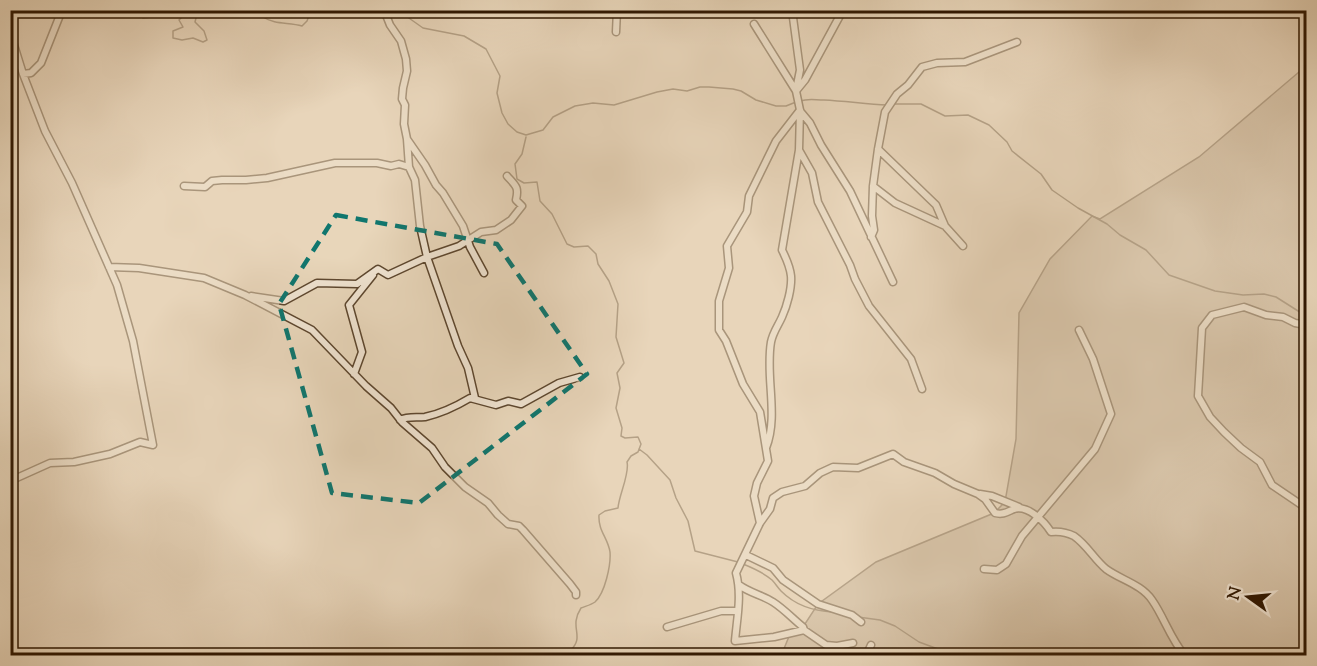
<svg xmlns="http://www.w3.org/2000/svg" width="1317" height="666" viewBox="0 0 1317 666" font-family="'Sorts Mill Goudy',serif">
	<rect width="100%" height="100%" fill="#e8d6ba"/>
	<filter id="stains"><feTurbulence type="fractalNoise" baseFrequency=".00333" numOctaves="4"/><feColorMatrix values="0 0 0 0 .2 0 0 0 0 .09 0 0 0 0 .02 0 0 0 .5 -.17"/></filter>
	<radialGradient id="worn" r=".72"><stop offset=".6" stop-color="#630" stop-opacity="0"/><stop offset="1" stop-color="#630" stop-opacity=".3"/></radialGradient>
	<path fill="#c9b69b" stroke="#7c664e" stroke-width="1.5" d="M1306,66v589l-525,1 9,-22 13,-7 15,-23 58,-42 118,-49 11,-11 11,-63 3,-126 31,-54 42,-43 8,3 99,-62z"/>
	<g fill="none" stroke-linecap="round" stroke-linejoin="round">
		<path stroke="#78634a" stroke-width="1.5" d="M142,10l-1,5 2,3 16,-2 7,-6
			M181,10l2,6 -4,4 4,7 -10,4v7l9,2 11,-2 10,4 4,-2 -3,-9 -9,-9 1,-4 8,-7 8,5 4,-2 1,-4
			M262,10l1,7c12,8 26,5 39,9l5,-5 4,-11
			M366,10l6,4h12
			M389,14l17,2 17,12 41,8 22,13 14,27 -3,17 5,20 6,11 9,8 9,3 17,-5 10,-13 22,-11 18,-3 21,2 43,-13 16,-3 14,2 13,-4h9l24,2 8,2 15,9 20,6h10l10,-4
			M800,101c9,-3 15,-1 24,-1 21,1 42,4 63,5
			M895,104h26l24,12 23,-1 21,10 18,17 5,9 29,23 11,16 26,18 29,16 13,11 26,15 23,25 46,16 28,4 21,-1 12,3 30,19
			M526,137l-4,17 -7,10 2,15 7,4 13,-1 3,19 12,13 15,30 7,3 14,-1 8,8 2,10 11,17 9,23 -2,33 8,26 -7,10 3,15 -4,20 6,20 -1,8 4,2 13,-1 3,7 -3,8 -7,4 -4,6c3,11 -8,33 -9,46l-13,3 -6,4c-1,16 9,23 11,37 1,13 -5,41 -15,50 -4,3 -9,4 -14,6 -13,20 5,28 -11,43v5
			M639,449l8,6 23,25 6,18 12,23 7,30 43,11
			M743,564c10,4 21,9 29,16 3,3 6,8 9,11 15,15 32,20 52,21
			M858,617l22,3 15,6 24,16 38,14"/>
		<defs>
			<path id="minor" d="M384,10l6,15 11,16 5,18 1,12 -4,17 -1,11 3,6 -1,19 3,15 18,26 11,20 7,8 20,33 7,21 14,26
				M792,10l8,60 -4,20
				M754,24l42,67 4,19 -1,40 -17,100c4,8 8,16 9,26 1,12 -4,30 -9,41 -4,9 -9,15 -11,25 -6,35 8,73 -5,106
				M10,32l13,42 22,57 27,52 45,102 16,56 20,104 -13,-3 -30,12 -36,8 -24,1 -40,18
				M616,32l1,-22
				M23,74l8,-1 10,-10 21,-53
				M796,91l9,-11 38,-70
				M800,111l10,12 11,22 29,46 43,91
				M878,149l58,56 9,21
				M799,150l13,23 6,29 32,63 5,14 14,27 42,53 11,30
				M184,186l21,1 7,-6 10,-1h24l21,-2 68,-15h42l14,3 8,-2 10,3
				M873,186l22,17 50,23 18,20
				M871,237l3,-7 -2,-14 1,-30 5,-37 7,-37 12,-18 11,-9 14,-18 15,-4 28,-1 52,-20
				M109,267l30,1 65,10 41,17 67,35 54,56 25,22 11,14 30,26 13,19 20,20 23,16 10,12 10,9 11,2 4,4 47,54 6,8v3
				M251,296l33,5 33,-18 40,1 21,-15 10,6 39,-18 -7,-31 -5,-46 -6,-13 -2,-28
				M1306,325l-11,-2 -12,-6 -17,-2 -22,-8 -32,8 -10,13 -4,68 12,21 14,15 17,16 19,14 12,23 34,23
				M354,374l8,-22 -13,-47 24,-30
				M475,398l-7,-30 -10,-22 -31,-89 32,-11 22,-14 15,-2 15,-10 11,-14 -6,-6c3,-13 0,-14 -9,-24
				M400,420c8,-4 16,-2 25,-3 18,-4 30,-10 45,-19l26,7 12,-4 13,3 38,-21 21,-6
				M980,494l12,2 27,11
				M760,523l-6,-27 3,-13 11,-22 -8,-49 -17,-28 -17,-43 -7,-11v-29l10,-33 -2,-22 20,-34 2,-16 27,-55 24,-31
				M746,555l27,13 10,12 35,24 34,11 9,7
				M984,569l13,1 9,-6 16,-28 73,-87 16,-35 -18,-55 -14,-29
				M739,585c11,8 23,10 34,17 11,7 20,17 30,25l1,3
				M667,627l54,-16h17
				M853,643l-16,3 -11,-1 -22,-15 -30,7 -39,4c2,-23 7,-46 1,-68l24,-50 10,-14 3,-11 9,-6 23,-6 15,-13 13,-6 25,1 35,-14 11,8 31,11 19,11 24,10 7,5 10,14c8,2 12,-1 19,-4 14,-4 30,12 37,23 9,-1 15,0 23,4 13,9 20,23 32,33 15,11 35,15 46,31 12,17 18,38 33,56
				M866,656l5,-11"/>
		</defs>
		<use href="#minor" stroke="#5d472f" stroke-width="9"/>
		<use href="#minor" stroke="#f0e4d2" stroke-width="6"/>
	</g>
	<path d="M0 0H1317V666H0ZM336,215l161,29 90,130 -168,129 -87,-10 -53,-189z" fill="#e8d6ba" fill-opacity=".55" fill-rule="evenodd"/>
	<path fill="none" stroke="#0f766e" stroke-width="4.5" stroke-dasharray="12 8" stroke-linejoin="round" d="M336,215l161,29 90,130 -168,129 -87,-10 -53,-189z"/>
	<rect width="1317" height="666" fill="none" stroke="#e8d6ba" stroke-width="36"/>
	<rect x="12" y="12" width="1293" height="642" fill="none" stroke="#2f1701" stroke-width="3"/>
	<rect x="18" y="18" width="1281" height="630" fill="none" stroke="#2f1701" stroke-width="1.5"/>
	<g transform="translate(1248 597) rotate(285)" stroke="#f0e4d2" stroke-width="4.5" paint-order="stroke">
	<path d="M0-4.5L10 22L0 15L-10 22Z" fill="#2f1701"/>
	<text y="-9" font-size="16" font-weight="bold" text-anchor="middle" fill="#2f1701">N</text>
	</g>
	<rect width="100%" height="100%" filter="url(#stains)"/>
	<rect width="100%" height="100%" fill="url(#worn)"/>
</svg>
